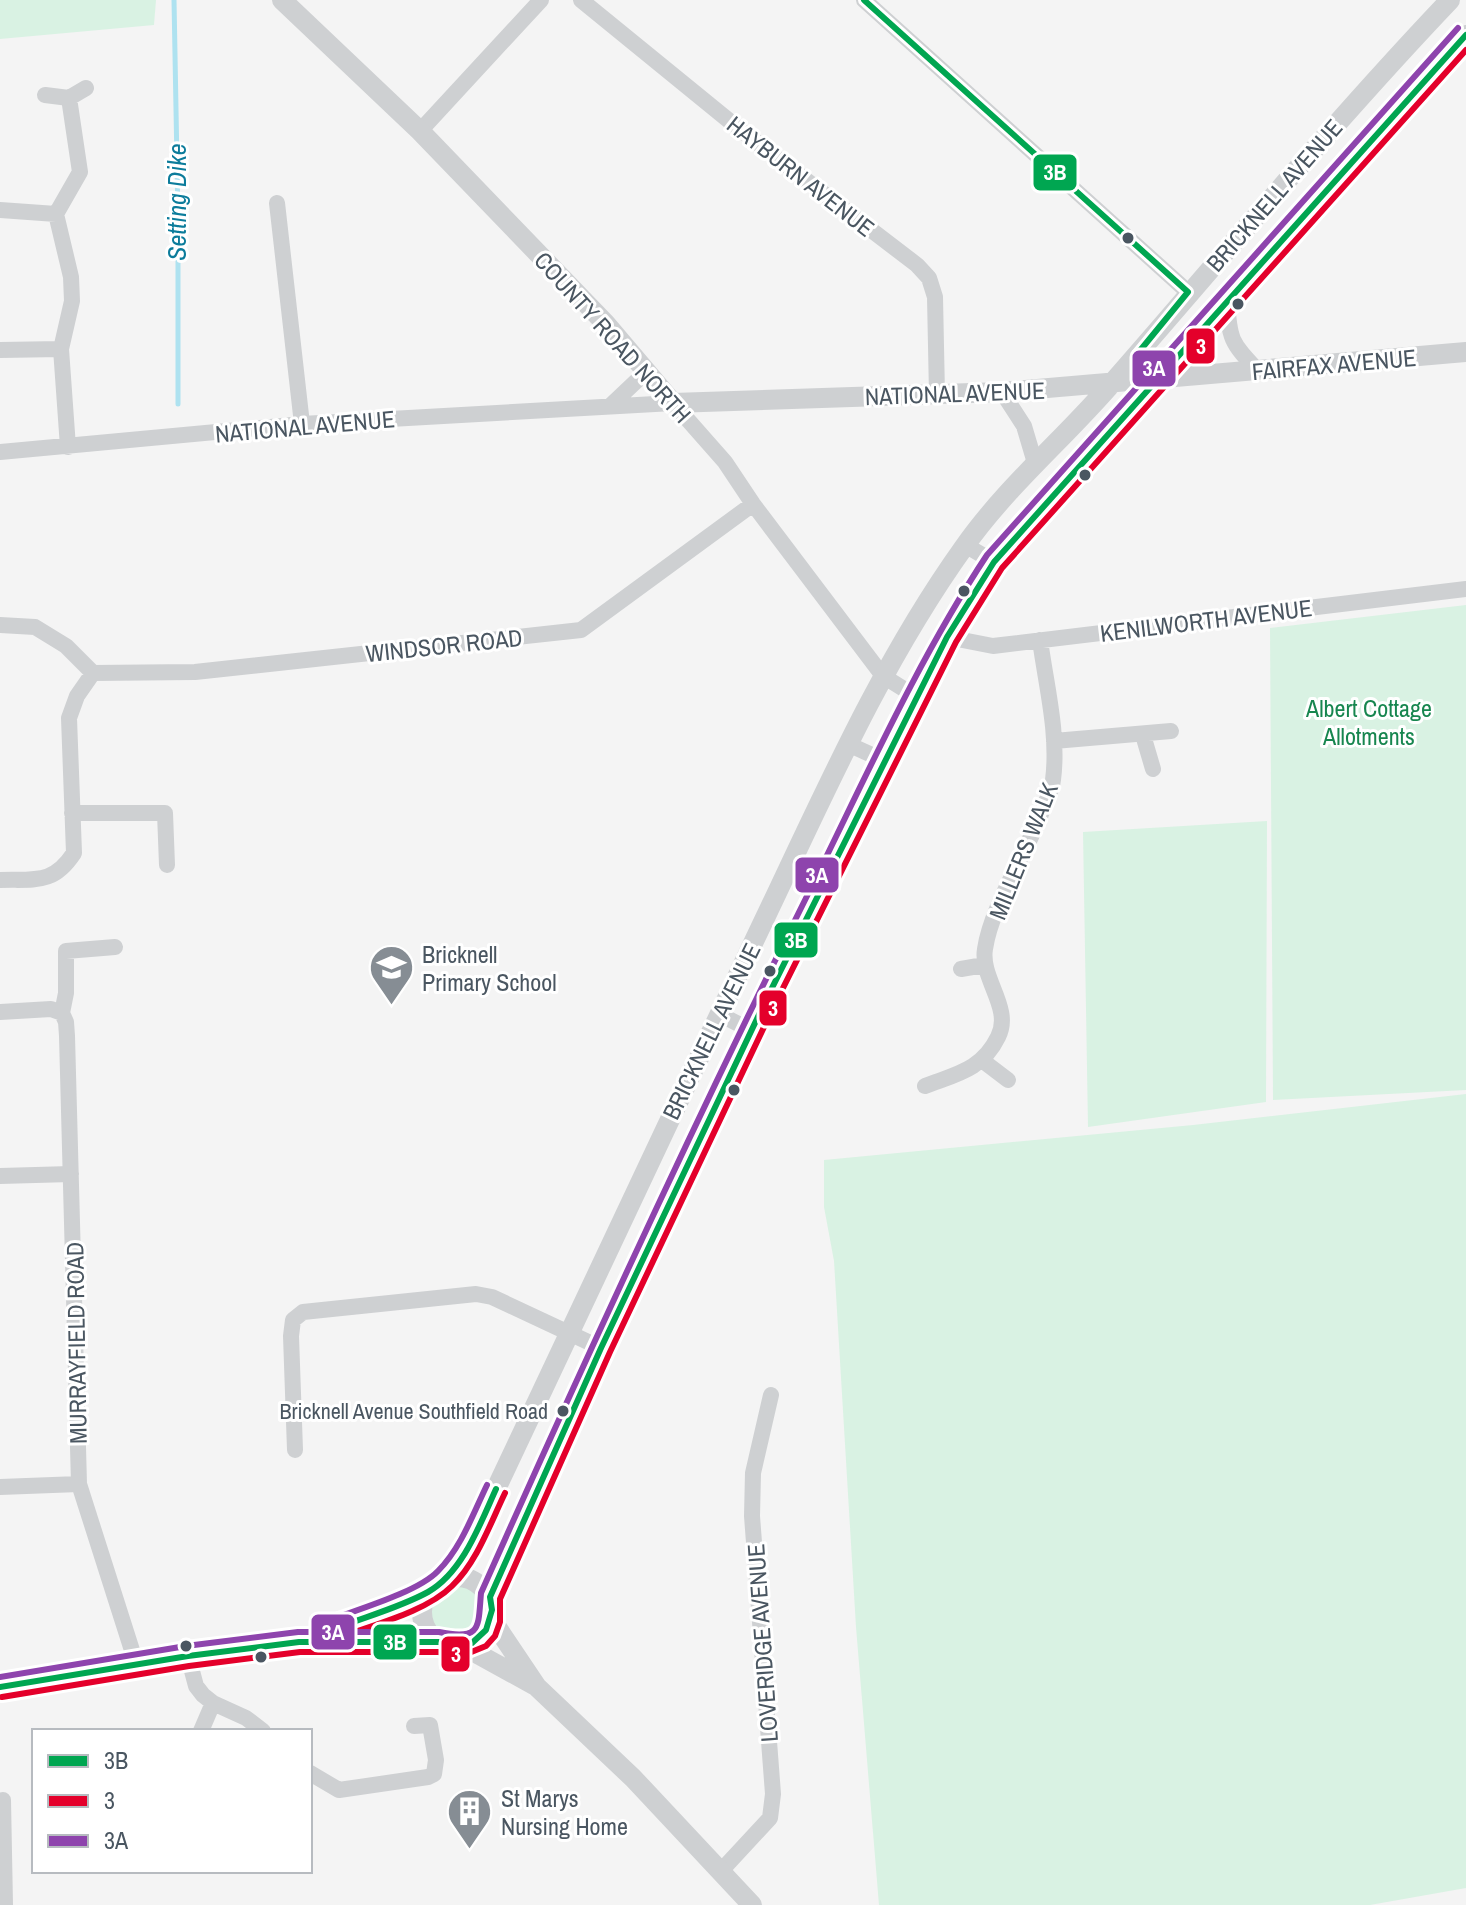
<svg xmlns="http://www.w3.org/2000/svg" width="1466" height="1905" viewBox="0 0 1466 1905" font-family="'Archivo Narrow',sans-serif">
	<rect width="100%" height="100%" fill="#f4f4f4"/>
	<path fill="#d9f2e3" d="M0,0h156l-2,25 -154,14z
		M1466,605v485l-193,10 -3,-472z
		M1267,821l-1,281 -178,25 -5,-295z
		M1466,1094v794l-96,17h-491l-23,-278 -22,-366 -10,-54v-47l369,-35z
		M430 1611a26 26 0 1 1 52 0a26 26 0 1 1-52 0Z"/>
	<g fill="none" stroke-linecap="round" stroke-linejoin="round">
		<path stroke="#aee2f0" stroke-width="5" d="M174,0l4,218v186"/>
		<path stroke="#ced0d2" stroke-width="16" d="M581,0l157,128 179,137 12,13 6,19 2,98
			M864,0l324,292
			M45,95l24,3 17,-10
			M420,131l121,-131
			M277,203l25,221
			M0,210l56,4
			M1227,299c2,41 4,43 31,72
			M0,350l61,-1
			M1002,392l22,34 11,37
			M610,406l37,-35
			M68,447l-7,-98 11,-48 -1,-24 -15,-63 24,-42 -11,-74
			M0,452l302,-28 371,-21 52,59 28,42 130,172 32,20
			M965,545l29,17
			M0,625l35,2 31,19 27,27 102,-1 386,-42 172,-126
			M947,637l46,9 473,-57
			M1143,735l10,34
			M1054,741l117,-10
			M850,745l35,16
			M72,813h93l2,52
			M0,880c35,-1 53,5 74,-27l-5,-135 8,-22 16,-23
			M115,947l-49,4v42l-4,20 4,9 1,14 12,448 58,182
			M961,969l23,-4
			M0,1012l51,-3 11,4
			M719,1014l33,17
			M983,1061l25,19
			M925,1086c31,-12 57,-16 73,-49 15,-29 -18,-58 -13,-88 6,-41 40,-94 56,-135 4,-11 11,-23 12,-34 6,-46 -7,-95 -13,-140
			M0,1176l71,-2
			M295,1450l-4,-114 2,-16 10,-8 173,-18 16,3 109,51
			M0,1487l79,-3
			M188,1656l8,30 7,9 10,8 33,15 17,13
			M201,1731l12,-28
			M310,1773l29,17 89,-13 6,-3 2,-14 -6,-35 -16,1
			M3,1800l2,105
			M720,1872l50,-54 3,-24 -21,-278 1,-43 18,-78"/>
		<path stroke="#ced0d2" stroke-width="20" d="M282,0l138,131 186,193 67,79 329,-11 464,-40
			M422 1612a35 35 0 1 1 70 0a35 35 0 1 1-70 0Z
			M446,1578l25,-36c93,-201 188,-402 284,-603 64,-133 123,-272 209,-392 43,-61 101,-109 149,-165 112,-128 220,-259 337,-382
			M490,1597l111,-249 163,-344 183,-367 47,-75 233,-263 152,-164 87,-100
			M492,1620l45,67 96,91 119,127
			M314,1636l114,-44
			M465,1647l69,38
			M0,1687l188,-31 111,-14h140"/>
		<defs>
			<path id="bus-1" d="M864,0l324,292 -50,61
				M334,1629c30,-12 65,-21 94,-37 35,-20 52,-68 68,-103
				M0,1687l188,-31 111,-14h140l23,4 10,-3 14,-13 6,-20 -2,-13 111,-249 163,-344 183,-367 47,-75 472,-527"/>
			<path id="bus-2" d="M338,1638c34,-13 88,-26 114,-52 25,-24 38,-62 53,-93
				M2,1697l187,-31 111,-14h138l26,3 22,-9 9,-10 5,-14v-23l110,-247 163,-344 183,-366 46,-74 464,-518"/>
			<path id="bus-3" d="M330,1620c29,-11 88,-28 108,-49 23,-23 35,-57 49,-86
				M0,1677l186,-31 112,-14h141c43,9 39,-5 42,-39 105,-236 213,-470 328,-701 56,-113 108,-231 178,-337l471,-527"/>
		</defs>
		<use href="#bus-1" stroke="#fff" stroke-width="12"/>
		<use href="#bus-2" stroke="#fff" stroke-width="12"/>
		<use href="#bus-3" stroke="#fff" stroke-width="12"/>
		<use href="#bus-1" stroke="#00a651" stroke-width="6"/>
		<use href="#bus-2" stroke="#e4002b" stroke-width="6"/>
		<use href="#bus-3" stroke="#8e44ad" stroke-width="6"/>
	</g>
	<defs>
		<symbol id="school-pin" viewBox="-11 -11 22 30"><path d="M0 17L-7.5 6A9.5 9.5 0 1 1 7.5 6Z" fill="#868d94" stroke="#fff"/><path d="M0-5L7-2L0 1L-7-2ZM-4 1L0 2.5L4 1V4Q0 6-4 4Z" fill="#fff"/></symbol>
		<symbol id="building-pin" viewBox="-11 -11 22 30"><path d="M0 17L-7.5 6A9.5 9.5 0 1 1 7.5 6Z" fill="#868d94" stroke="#fff"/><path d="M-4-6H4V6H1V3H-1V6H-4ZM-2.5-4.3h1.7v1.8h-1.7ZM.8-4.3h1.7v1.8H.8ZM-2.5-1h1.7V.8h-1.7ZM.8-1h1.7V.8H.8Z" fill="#fff"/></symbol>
	</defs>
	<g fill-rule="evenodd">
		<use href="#school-pin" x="366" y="942" width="51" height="69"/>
		<use href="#building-pin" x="444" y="1786" width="51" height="69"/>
	</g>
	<g fill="#4a5661" stroke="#fff" stroke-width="3">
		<circle cx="1128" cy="238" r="7"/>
		<circle cx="1238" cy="304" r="7"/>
		<circle cx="1085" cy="475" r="7"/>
		<circle cx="964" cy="591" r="7"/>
		<circle cx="770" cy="971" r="7"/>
		<circle cx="734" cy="1090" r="7"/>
		<circle cx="563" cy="1411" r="7"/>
		<circle cx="186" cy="1646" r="7"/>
		<circle cx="261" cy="1657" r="7"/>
	</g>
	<g text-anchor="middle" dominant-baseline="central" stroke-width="6" stroke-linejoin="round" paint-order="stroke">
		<g font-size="22" fill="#4a5661" stroke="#fff" text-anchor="end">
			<text x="548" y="1411">Bricknell Avenue Southfield Road</text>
		</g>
		<g font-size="24" fill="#4a5661" stroke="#fff">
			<text transform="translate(801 176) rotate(38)">HAYBURN AVENUE</text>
			<text transform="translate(1274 195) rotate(-49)">BRICKNELL AVENUE</text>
			<text transform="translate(613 337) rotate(48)">COUNTY ROAD NORTH</text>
			<text transform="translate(1334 364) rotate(-5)">FAIRFAX AVENUE</text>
			<text transform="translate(955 393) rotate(-2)">NATIONAL AVENUE</text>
			<text transform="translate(305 426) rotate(-5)">NATIONAL AVENUE</text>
			<text transform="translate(1206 620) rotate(-7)">KENILWORTH AVENUE</text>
			<text transform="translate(444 645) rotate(-6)">WINDSOR ROAD</text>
			<text transform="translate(1023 851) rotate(-68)">MILLERS WALK</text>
			<text transform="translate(711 1031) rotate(-64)">BRICKNELL AVENUE</text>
			<text transform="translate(76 1343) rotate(-91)">MURRAYFIELD ROAD</text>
			<text transform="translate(762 1643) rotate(-94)">LOVERIDGE AVENUE</text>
		</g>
		<g font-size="24" fill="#17864f" stroke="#fff">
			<text x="1369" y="708">Albert Cottage<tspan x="1369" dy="28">Allotments</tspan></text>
		</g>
		<g font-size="24" fill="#4a5661" stroke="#fff" text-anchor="start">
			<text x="422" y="954">Bricknell<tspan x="422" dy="28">Primary School</tspan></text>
			<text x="501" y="1798">St Marys<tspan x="501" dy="28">Nursing Home</tspan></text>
		</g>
		<g font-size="26" font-style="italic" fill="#0c7c9b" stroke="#fff">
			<text transform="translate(176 202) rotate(-90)">Setting Dike</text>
		</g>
	</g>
	<g stroke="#fff" stroke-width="3">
		<rect x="1032" y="153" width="46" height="39" rx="8" fill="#00a651"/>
		<rect x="1185" y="327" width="31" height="38" rx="8" fill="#e4002b"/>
		<rect x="1131" y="349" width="46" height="39" rx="8" fill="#8e44ad"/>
		<rect x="794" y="856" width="46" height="38" rx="8" fill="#8e44ad"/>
		<rect x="773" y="921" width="46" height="38" rx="8" fill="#00a651"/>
		<rect x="758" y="989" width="30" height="38" rx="8" fill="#e4002b"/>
		<rect x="310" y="1613" width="46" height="38" rx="8" fill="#8e44ad"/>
		<rect x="372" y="1623" width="46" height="38" rx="8" fill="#00a651"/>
		<rect x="440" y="1635" width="31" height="38" rx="8" fill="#e4002b"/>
	</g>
	<g font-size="22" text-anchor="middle" font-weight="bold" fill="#fff">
		<text x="1055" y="180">3B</text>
		<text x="1201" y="354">3</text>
		<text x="1154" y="376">3A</text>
		<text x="817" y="883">3A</text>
		<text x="796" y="948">3B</text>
		<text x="773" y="1016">3</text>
		<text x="333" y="1640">3A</text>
		<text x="395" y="1650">3B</text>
		<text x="456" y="1662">3</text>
	</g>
	<rect x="32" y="1729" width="280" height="144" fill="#ffffff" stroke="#b7bbc0" stroke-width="2"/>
	<rect x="48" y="1755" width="40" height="12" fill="#00a651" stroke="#b7bbc0" stroke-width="2"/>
	<text x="104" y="1769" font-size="24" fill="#4a5661">3B</text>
	<rect x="48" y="1795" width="40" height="12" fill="#e4002b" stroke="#b7bbc0" stroke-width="2"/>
	<text x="104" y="1809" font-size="24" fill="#4a5661">3</text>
	<rect x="48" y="1835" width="40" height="12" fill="#8e44ad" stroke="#b7bbc0" stroke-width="2"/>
	<text x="104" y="1849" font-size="24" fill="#4a5661">3A</text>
</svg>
